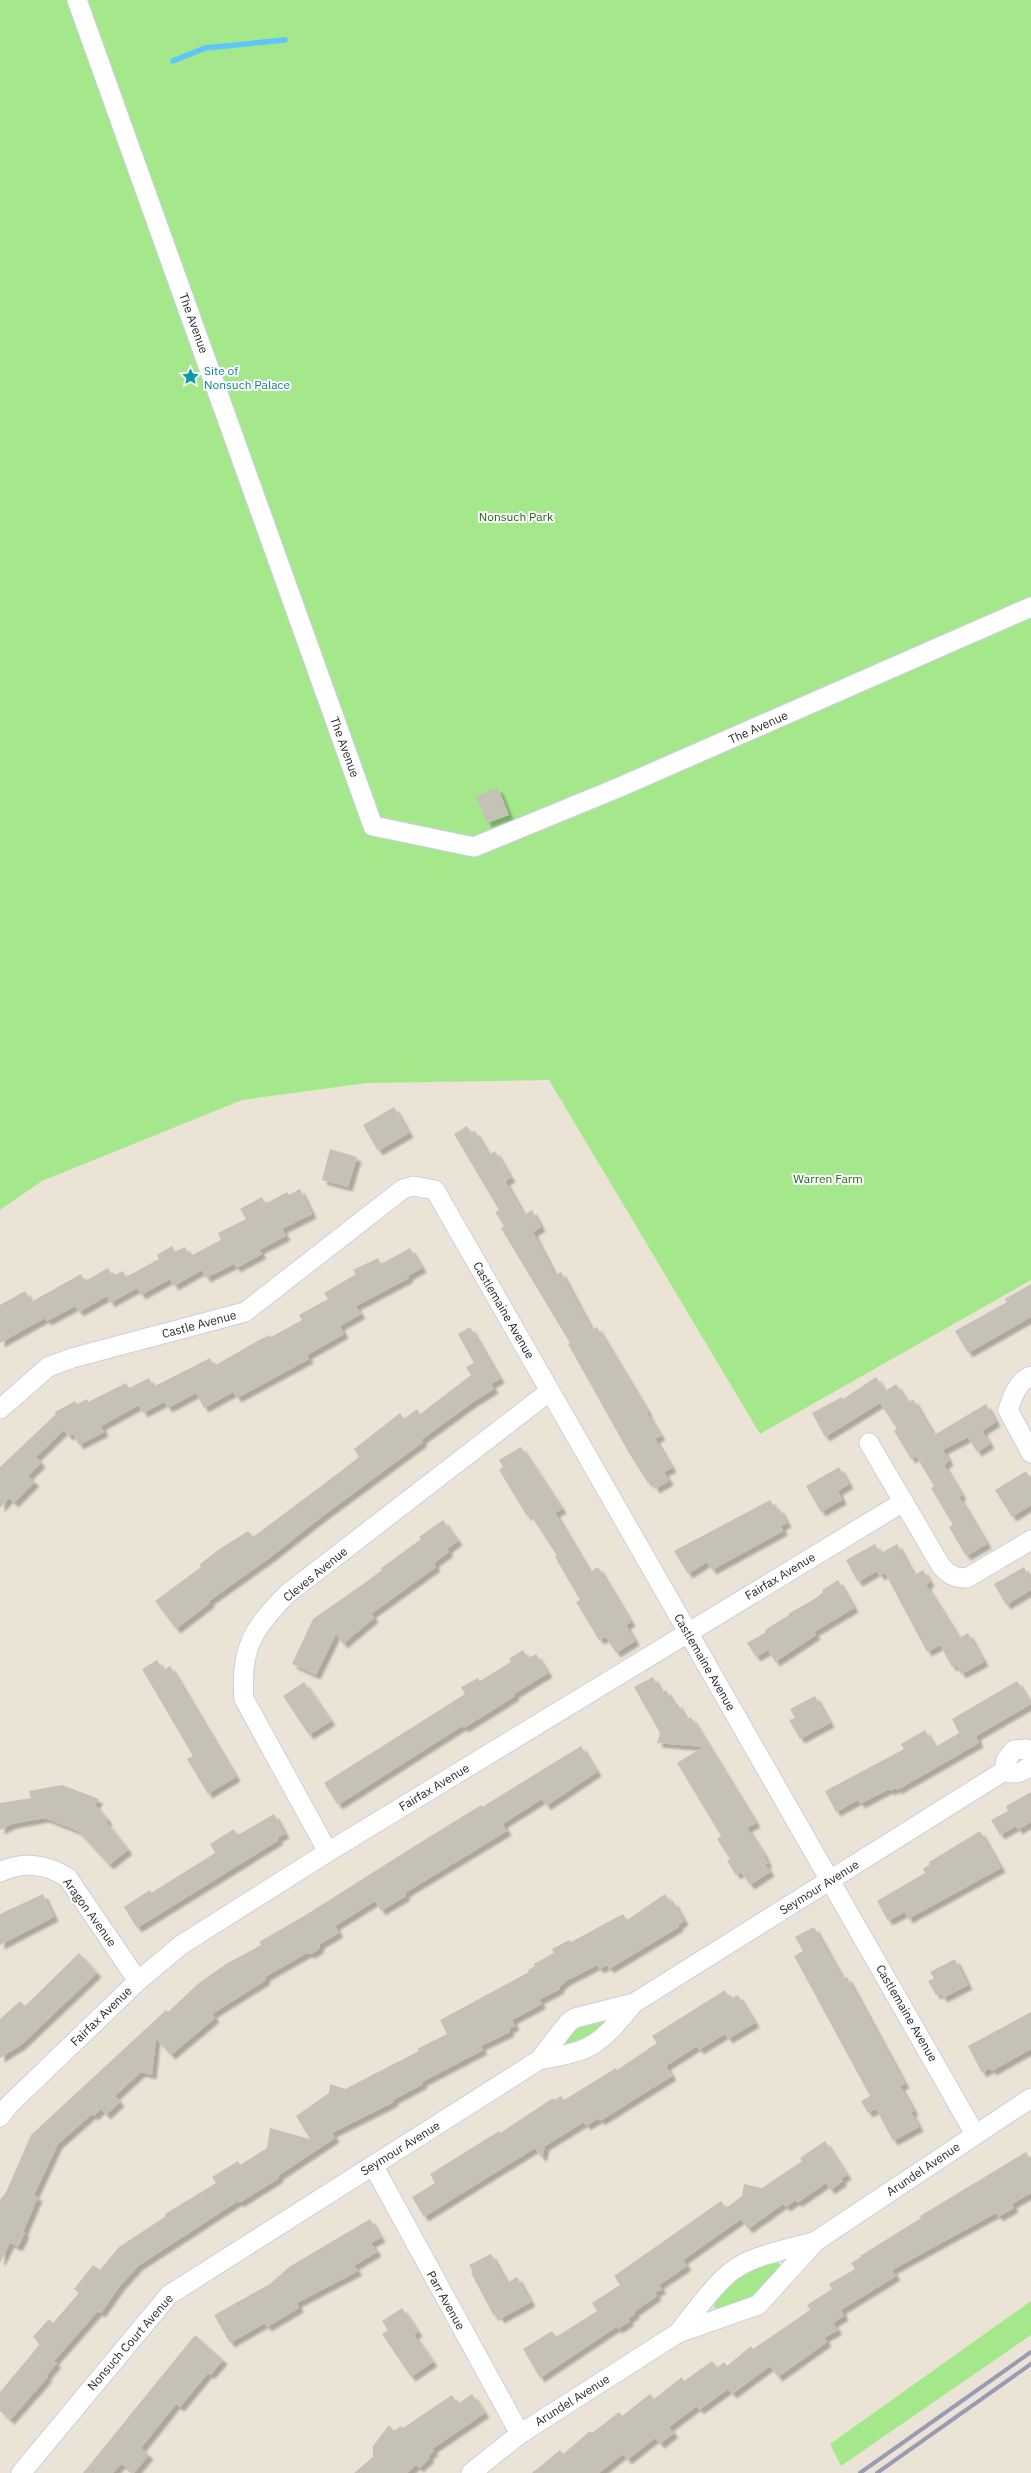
<svg xmlns="http://www.w3.org/2000/svg" width="1031" height="2473" viewBox="0 0 1031 2473" font-family="'IBM Plex Sans',sans-serif">
	<defs>
		<filter id="shadow"><feDropShadow dx="4.5" dy="4.5" stdDeviation="1" flood-color="#0004"/></filter>
	</defs>
	<rect width="100%" height="100%" fill="#ebe4d6"/>
	<path fill="#a5e88c" d="M0,0h1031v1280l-271,154 -211,-354 -182,3 -125,17 -200,81 -42,29z
		M605,2020l1,4 -14,16 -24,6 -3,-4 13,-18z
		M773,2261l7,3 1,4 -18,25 -47,17 -3,-8 25,-28z
		M1031,2301v34l-190,131 -11,-22z"/>
	<g fill="none" stroke-linecap="round" stroke-linejoin="round">
		<path stroke="#5dc5f9" stroke-width="5.5" d="M173,61l32,-13 80,-8"/>
	</g>
	<path fill="#c6c1b6" filter="url(#shadow)" d="M498,788l11,27 -22,8 -11,-27z
		M394,1107l15,26 -31,18 -15,-26z
		M467,1126l4,7 4,-2 14,24 6,-4 16,27 -6,3 19,34 8,-5 9,17 -8,5 22,43 6,-3 31,58 5,-3 51,85 -1,1 14,23 -6,3 17,29 -8,4 5,9 -14,8 -4,-8 -3,2 -19,-30 -61,-109 2,-1 -69,-115 3,-2 -9,-14 4,-2 -45,-76z
		M330,1149l27,8 -9,30 -26,-7z
		M300,1189l12,25 -30,15 4,7 -27,14 3,4 -26,14 -2,-4 -28,14 -4,-8 -28,16 -4,-7 -29,16 -4,-7 -27,15 -3,-7 -28,16 -4,-6 -28,15 -2,-3 -45,25v-38l25,-14 6,11 50,-28 4,7 23,-13 4,8 11,-5 3,6 33,-18 -2,-4 15,-9 3,6 10,-5 5,9 31,-16 -3,-7 28,-14 -6,-10 22,-12 3,7 22,-12 2,3z
		M410,1248l12,20 -14,8 1,2 -53,28 5,8 -21,12 4,8 -37,21 2,4 -72,39 -4,-6 -29,16 -8,-15 -28,15 -4,-6 -21,11 -4,-8 -38,21 3,6 -25,13 -6,-11 -5,2 -4,-6 -28,27 5,6 -13,13 7,6 -21,21 -5,-5 -9,10v-41l56,-53 -1,-2 20,-11 2,3 10,-5 1,3 38,-19 3,5 20,-10 4,9 57,-29 4,8 45,-26 11,-5 1,2 31,-17 -3,-5 29,-16 -4,-6 32,-19 -3,-4 25,-12 3,6z
		M1031,1284v33l-63,36 -13,-22 52,-29 -2,-3z
		M470,1327l30,52 -9,5 3,5 -21,13 -52,38 2,2 -103,76 -48,38 -63,45 1,2 -34,26 -21,-28 46,-34 -2,-2 22,-17 27,-17 5,6 88,-66 18,-14 -5,-8 46,-36 4,6 13,-10 3,5 51,-39 -5,-8 8,-4 -16,-29z
		M876,1377l9,14 11,-7 12,19 5,-4 21,36 52,-31 10,18 -14,9 8,13 -13,8 -9,-15 -25,13 6,11 -5,4 18,30 -3,2 28,47 -21,12 -17,-29 4,-2 -22,-37 3,-2 -18,-30 -5,3 -17,-28 3,-2 -17,-26 -55,34 -13,-24 30,-16 1,2z
		M521,1447l41,62 -7,4 35,59 8,-5 33,55 -5,3 9,16 -19,12 -10,-16 -7,3 -23,-38 4,-2 -25,-43 2,-1 -27,-42 -3,2 -28,-46 4,-3 -4,-7z
		M839,1467l10,17 -11,7 4,9 -21,12 -15,-26z
		M1026,1471l5,9v25l-19,12 -17,-27z
		M770,1500l6,10 3,-2 8,15 -6,3 2,5 -71,39 -5,-8 -19,12 -14,-23z
		M443,1520l15,21 -11,8 2,3 -15,11 2,4 -65,47 3,4 -31,26 -7,-10 -20,41 -24,-11 21,-45 53,-37 16,-12 -2,-1 41,-30 -2,-2z
		M875,1544l6,9 16,-9 17,31 9,-5 7,12 -4,3 33,53 9,-5 16,29 -23,12 -5,-9 -4,2 -12,-22 -13,7 -42,-79 -5,3 -3,-5 -19,11 -12,-22z
		M1024,1567l7,13v10l-25,15 -12,-21z
		M838,1580l16,28 -40,24 2,3 -41,27 -7,-12 -12,7 -9,-14 19,-11 -1,-2 24,-15 -1,-1 28,-16 7,-6 -1,-2z
		M523,1650l5,8 8,-4 12,19 -34,21 1,2 -51,32 -2,-2 -124,79 -14,-22 141,-89 -4,-7 17,-9 2,3 31,-19 -2,-3z
		M157,1660l6,10 7,-4 66,111 -28,17 -21,-35 6,-3 -51,-87z
		M653,1677l9,16 4,-3 8,15 3,-2 10,17 4,-3 65,106 -9,5 18,28 -1,1 4,6 -3,1 5,8 -20,13 -9,-13 -5,3 -9,-14 3,-2 -13,-20 4,-3 -44,-73 26,-16 -46,-4 3,-10 -26,-46z
		M1017,1681l14,23 -55,32 3,7 -82,47 -1,-2 -6,3 -1,-2 -29,15 -2,-4 -22,12 -11,-21 79,-42 -3,-5 24,-14 10,17 24,-14 -7,-14z
		M304,1682l27,39 -22,14 -26,-39z
		M815,1696l15,27 -30,16 -11,-19 6,-2 -5,-9z
		M581,1746l16,26 -51,34 -4,-7 -38,24 -1,2 4,6 -102,62 1,3 -25,15 -6,-10 -40,25 4,7 -19,11 -1,5 -8,5 -4,-1 -42,24 1,3 -54,34 3,4 -44,37 -15,-16 -4,36 -11,-3 -26,24 5,6 -14,13 -5,-6 -7,7 -2,-2 -34,30 -24,51 4,2 -15,35 2,1 -7,14 -8,-4 -10,20v-63l6,-8 25,-57 135,-125 2,2 31,-29 27,-19 35,-19 -2,-3 45,-26 109,-69 68,-42 1,2z
		M62,1785l37,14 -4,6 13,15 -2,2 22,28 -19,15 -31,-34 -33,-13 -33,6 -12,6v-27l31,-5 -2,-7z
		M1031,1792v30l-13,8 -2,-4 -16,9 -9,-15 17,-9 -2,-5z
		M274,1814l11,20 -8,4 2,2 -142,88 -13,-21 26,-17 1,3 64,-40 -5,-9 24,-15 4,6z
		M980,1831l21,37 -93,51 -3,-7 -17,9 -11,-20 48,-28 -2,-4 7,-5 -1,-2z
		M43,1894l11,23 -54,28v-31z
		M665,1894l5,8 3,-1 11,20 -6,4 1,2 -70,42 -2,-4 -8,4 -2,-4 -31,16 -7,6 1,2 -21,11 3,4 -30,16 3,6 -6,3 1,3 -29,14 2,4 -61,32 1,2 -30,16 1,2 -62,31 3,5 -57,38 1,2 -40,25 -1,-2 -100,65 -18,20 -19,27 -3,-2 -44,50 3,2 -11,13 2,1 -38,43 -10,-9v-19l40,-48 -7,-7 16,-18 4,4 26,-30 -5,-4 19,-24 7,5 19,-23 47,-31 -1,-2 51,-31 -4,-6 26,-16 2,4 27,-17 3,-20 40,11 -14,-23 33,-23 1,-9 15,5 74,-38 -2,-2 30,-15 -7,-14 89,-48 -1,-2 7,-4 -1,-2 20,-11 -2,-4 17,-9 2,2 52,-28 4,6z
		M814,1927l29,52 4,-2 58,107 -5,2 14,25 -3,1 8,15 -26,14 -17,-32 -8,4 -7,-12 9,-5 -76,-140 9,-5 -8,-14z
		M79,1953l18,20 -76,72 -21,13v-39l20,-18 5,5z
		M955,1959l13,26 -25,13 -3,-5 -4,2 -8,-14 6,-3 -4,-6z
		M725,1990l5,9 8,-4 17,28 -27,16 -3,-5 -26,16 -2,-4 -31,20 6,10 -72,45 -1,-3 -13,8 -2,-4 -39,24 -3,12 -7,-10 -111,69 -12,-20 23,-14 -5,-9 69,-43 1,2 53,-35 1,2 7,-4 3,4 52,-32 1,2 40,-27 -5,-7z
		M1031,2012v37l-39,22 -2,-3 -8,5 -14,-27z
		M825,2141l22,34 -6,4 2,2 -13,9 -4,-7 -29,20 -1,-3 -10,7 -3,-3 -35,25 -7,-10 -58,41 4,6 -28,19 3,4 -7,4 2,3 -23,16 1,2 -7,5 2,2 -12,8 -2,-2 -76,51 -17,-29 29,-18 4,6 41,-26 -5,-8 28,-18 -6,-9 107,-75 5,7 16,-12 2,-12 18,4 40,-27 -2,-3z
		M1026,2152l5,9v32l-19,11 2,4 -16,9 -2,-4 -104,57 4,6 -55,34 3,6 -11,7 5,7 -14,8 3,4 -49,35 -8,-11 -38,28 -4,-5 -29,21 -2,-4 -28,21 5,6 -14,11 -5,-6 -28,22 -4,-6 -24,19h-67l28,-23 3,4 27,-23 2,2 27,-21 3,4 28,-22 4,5 28,-22 2,4 28,-20 5,7 7,-6 3,4 24,-20 2,3 57,-39 -3,-5 25,-16 -3,-5 26,-15 -4,-6 10,-6 -1,-1 61,-38 -1,-2z
		M370,2219l11,19 -10,5 6,9 -23,14 4,5 -61,32 2,5 -32,19 -2,-4 -35,20 -16,-28 56,-31 19,-17z
		M491,2254l16,29 10,-6 14,25 -31,17 -3,-5 -3,2 -23,-43 2,-1 -4,-7z
		M402,2308l16,24 -4,3 19,27 -22,15 -29,-43 6,-4 -6,-9z
		M195,2335l28,25 -13,15 -2,-2 -28,34 -4,-3 -35,44 8,7 -15,18 -13,-9 -8,9h-30z
		M472,2394l13,19 -53,36 2,2 -6,5 2,2 -11,10 -3,-3 -9,8h-53l19,-16v-11l16,-21 5,6 7,-5 2,2 49,-33 6,9z"/>
	<g fill="none" stroke-linecap="round" stroke-linejoin="round">
		<defs>
			<path id="minor" d="M77,0l296,826 101,21 146,-60 411,-180
				M1031,1376c-13,4 -19,22 -23,34l23,43
				M0,1409l48,-42 24,-9 173,-46 158,-123 10,-3 22,4 540,944
				M869,1443l72,123c8,9 14,12 26,12l64,-38
				M1004,1771c11,4 18,2 27,-6
				M328,1852l-84,-153c-4,-51 9,-70 43,-105l263,-203
				M0,1872c23,-11 47,-8 68,6l70,103
				M539,2060c56,-10 59,-14 95,-57l370,-232 2,-11 8,-10 12,-1 5,3
				M0,2117l9,-12 129,-124 43,-36 147,-93 575,-350
				M373,2165l147,269
				M816,2241l215,-143
				M21,2473l148,-178 370,-235 29,-37 7,-5 59,-15
				M471,2473l49,-39 158,-101 80,-28 58,-64c-23,7 -60,14 -78,26 -20,11 -45,48 -60,66"/>
		</defs>
		<use href="#minor" stroke="#cbcee2" stroke-width="21"/>
		<use href="#minor" stroke="#fff" stroke-width="19"/>
		<path stroke="#999bb4" stroke-width="4" d="M860,2473l171,-121
			M877,2473l154,-109"/>
	</g>
	<defs>
		<symbol id="sight-bare" viewBox="-9 -9 18 18"><path d="M0-6L1.8-2.2L6-1.7L2.9 1.2L3.7 5.4L0 3.3L-3.7 5.4L-2.9 1.2L-6-1.7L-1.8-2.2Z" fill="#0f9aa8" stroke="#fff" stroke-width="2.5" paint-order="stroke"/></symbol>
	</defs>
	<g fill-rule="evenodd">
		<use href="#sight-bare" x="178" y="364" width="25" height="25"/>
	</g>
	<g text-anchor="middle" dominant-baseline="central" stroke-width="4" stroke-linejoin="round" paint-order="stroke">
		<g font-size="12" fill="#272727" stroke="#fff">
			<text transform="translate(194 323) rotate(70)">The Avenue</text>
			<text transform="translate(758 727) rotate(-24)">The Avenue</text>
			<text transform="translate(345 747) rotate(70)">The Avenue</text>
			<text transform="translate(504 1310) rotate(60)">Castlemaine Avenue</text>
			<text transform="translate(199 1324) rotate(-15)">Castle Avenue</text>
			<text transform="translate(315 1574) rotate(-39)">Cleves Avenue</text>
			<text transform="translate(780 1576) rotate(-31)">Fairfax Avenue</text>
			<text transform="translate(705 1662) rotate(60)">Castlemaine Avenue</text>
			<text transform="translate(434 1787) rotate(-31)">Fairfax Avenue</text>
			<text transform="translate(819 1887) rotate(-32)">Seymour Avenue</text>
			<text transform="translate(90 1912) rotate(54)">Aragon Avenue</text>
			<text transform="translate(907 2013) rotate(60)">Castlemaine Avenue</text>
			<text transform="translate(101 2016) rotate(-44)">Fairfax Avenue</text>
			<text transform="translate(400 2148) rotate(-32)">Seymour Avenue</text>
			<text transform="translate(923 2169) rotate(-34)">Arundel Avenue</text>
			<text transform="translate(446 2300) rotate(61)">Parr Avenue</text>
			<text transform="translate(130 2342) rotate(-49)">Nonsuch Court Avenue</text>
			<text transform="translate(572 2400) rotate(-32)">Arundel Avenue</text>
		</g>
		<g font-size="12" fill="#0d838f" stroke="#fff" text-anchor="start">
			<text x="204" y="370">Site of<tspan x="204" dy="14">Nonsuch Palace</tspan></text>
		</g>
		<g font-size="12" fill="#1e6812" stroke="#fff">
			<text x="516" y="516">Nonsuch Park</text>
			<text x="828" y="1178">Warren Farm</text>
		</g>
	</g>
</svg>
